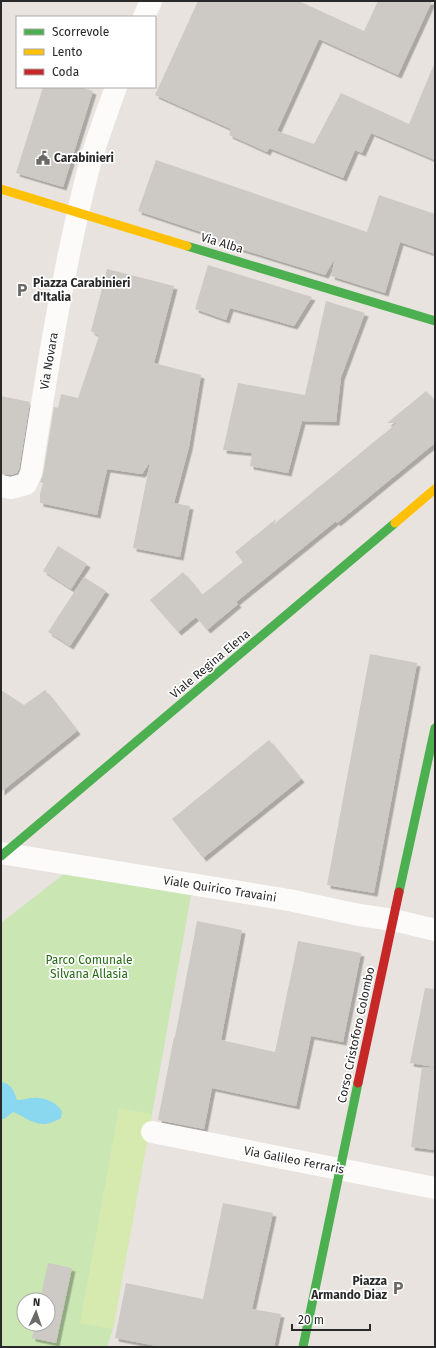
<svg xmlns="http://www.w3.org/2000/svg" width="436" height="1348" viewBox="0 0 436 1348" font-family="'Fira Sans',sans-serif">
	<defs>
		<filter id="shadow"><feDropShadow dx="3.5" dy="3.5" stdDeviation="0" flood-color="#0004"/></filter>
	</defs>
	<rect width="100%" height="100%" fill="#e8e3de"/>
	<path fill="#c9e6b3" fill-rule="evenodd" d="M64,874l127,21 -39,219 -39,215 -6,18h-106v-424zM24,1300h24v24h-24z"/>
	<path fill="#d6eab0" d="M119,1108l33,6 -39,215 -33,-6z"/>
	<path fill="#8ad8f0" d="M1,1082c10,1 13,9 16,18 6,0 11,-2 16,-2 12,-1 22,4 29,13l-1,7c-22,13 -29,2 -48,-6l-9,7h-3z"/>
	<path fill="#cdc9c5" filter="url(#shadow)" d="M198,1h101l65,30 14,-30h54l-34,74 -79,-36 -42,92 37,13 27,-51 68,31 26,-62v98l-64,-27 -9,20 -7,-3 -12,28 -74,-30 -2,4 -38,-17 2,-6 -76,-34z
		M43,87h37l13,4 -30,96 -47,-14z
		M156,160l211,72 12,-37 56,19v40l-35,-12 -15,51 -54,-17 4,-18 -10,17 -110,-34 1,-4 -78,-26z
		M208,265l104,32 -18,29 -64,-18 -4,12 -31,-11z
		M107,269l67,17 -20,77 47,12 -12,72 -15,56 16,3 -10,51 -47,-9 17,-86 -8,12 -35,-5 -10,46 -57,-12v-9l3,-11 -3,-1 3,-7 11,-68 4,1 3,-14 17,4 21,-62 -8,-5z
		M326,301l39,12 -24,64 -5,45 -34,-1 -14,52 -38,-7 2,-13 -29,-3 15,-67 67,12z
		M426,391l9,10v42l-98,80 -1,-2 -100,81 2,2 -31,26 -11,-13 -18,15 -28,-32 33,-28 19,23 41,-33 -8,-10 41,-33 -2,5 123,-101h-10z
		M1,396l29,6 -11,67 -2,4 -6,2 -10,-1z
		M58,546l29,18 -16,25 -28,-18z
		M84,577l22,14 -36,55 -22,-14z
		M370,654l47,9 -43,230 -47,-8z
		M1,690l23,15 21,-15 32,41 -76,61z
		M269,740l32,39 -98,79 -31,-39z
		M197,921l45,9 -21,110 54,12 23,-111 63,12 -18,89 -32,-6 -15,70 -84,-18 -8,41 -46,-9 16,-83h1z
		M425,988l10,1v78l-25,-4z
		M422,1067l13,1v82l-24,-3z
		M223,1203l50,10 -21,96 29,5 -7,33h-112l-47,-9 11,-55 77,16z
		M48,1263l24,5 -16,75 -24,-5 3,-14h13v-24h-8z"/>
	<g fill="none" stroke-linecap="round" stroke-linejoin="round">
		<path stroke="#fcfbfa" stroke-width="22" d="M144,17l7,-16
			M1,486l10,2 15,-4 5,-11c16,-102 32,-205 58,-306 7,-27 18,-54 27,-80
			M1,853l288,47 70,15 35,5 41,10
			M152,1132l283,56"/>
		<path stroke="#4caf50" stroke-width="9" d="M187,246l248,75
			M1,856l394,-333
			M399,892l36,-164
			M303,1347l55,-264"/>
		<path stroke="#ffc107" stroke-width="9" d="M1,189l186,57
			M395,523l40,-34"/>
		<path stroke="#c62828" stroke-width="9" d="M358,1083l41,-191"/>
	</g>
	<defs>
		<symbol id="civic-bare" viewBox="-9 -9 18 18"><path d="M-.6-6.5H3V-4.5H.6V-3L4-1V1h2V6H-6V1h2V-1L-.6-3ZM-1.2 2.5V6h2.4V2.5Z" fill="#6c6a68" stroke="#fff" stroke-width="2.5" paint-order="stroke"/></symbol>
		<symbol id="parking-bare" viewBox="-9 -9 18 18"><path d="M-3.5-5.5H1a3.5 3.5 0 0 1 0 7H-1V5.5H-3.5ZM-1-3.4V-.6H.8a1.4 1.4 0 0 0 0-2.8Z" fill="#6c6a68" stroke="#fff" stroke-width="2.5" paint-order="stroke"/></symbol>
	</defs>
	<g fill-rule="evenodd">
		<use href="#civic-bare" x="33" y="148" width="20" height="20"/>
		<use href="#parking-bare" x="12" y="280" width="20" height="20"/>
		<use href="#parking-bare" x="388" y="1278" width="20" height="20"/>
	</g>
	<g text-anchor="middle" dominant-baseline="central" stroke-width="3.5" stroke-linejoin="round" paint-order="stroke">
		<g font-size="12" font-weight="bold" fill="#292929" stroke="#fff" text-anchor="start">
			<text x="54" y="158">Carabinieri</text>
			<text x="33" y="283">Piazza Carabinieri<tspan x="33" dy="14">d'Italia</tspan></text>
			<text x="387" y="1281" text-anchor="end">Piazza<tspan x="387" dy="14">Armando Diaz</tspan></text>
		</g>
		<g font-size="12" fill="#292929" stroke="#fff">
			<text transform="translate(222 243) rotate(17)">Via Alba</text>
			<text transform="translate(49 361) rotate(-80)">Via Novara</text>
			<text transform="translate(210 664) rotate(-40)">Viale Regina Elena</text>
			<text transform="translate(220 889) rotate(9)">Viale Quirico Travaini</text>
			<text transform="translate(356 1035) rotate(-78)">Corso Cristoforo Colombo</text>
			<text transform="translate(294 1160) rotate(11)">Via Galileo Ferraris</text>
		</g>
		<g font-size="12" fill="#276b14" stroke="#fff">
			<text x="89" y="960">Parco Comunale<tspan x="89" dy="14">Silvana Allasia</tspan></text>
		</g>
	</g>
	<rect width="436" height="1348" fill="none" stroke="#292929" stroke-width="4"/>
	<rect x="16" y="16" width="140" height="72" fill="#ffffff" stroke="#a9a9a9"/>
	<rect x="24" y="29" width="20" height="6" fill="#4caf50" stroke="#a9a9a9"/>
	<text x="52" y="36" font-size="12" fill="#292929">Scorrevole</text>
	<rect x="24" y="49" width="20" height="6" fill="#ffc107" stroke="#a9a9a9"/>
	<text x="52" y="56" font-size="12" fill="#292929">Lento</text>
	<rect x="24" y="69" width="20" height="6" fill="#c62828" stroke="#a9a9a9"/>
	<text x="52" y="76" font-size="12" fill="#292929">Coda</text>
	<g transform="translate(36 1312) rotate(3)"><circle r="19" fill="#ffffff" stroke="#a9a9a9"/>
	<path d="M0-3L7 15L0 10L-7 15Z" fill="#6c6a68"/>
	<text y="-6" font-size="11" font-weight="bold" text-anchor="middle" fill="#292929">N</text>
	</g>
	<path d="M292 1324v6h78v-6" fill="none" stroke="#292929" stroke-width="2"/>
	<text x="298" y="1324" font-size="12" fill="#292929" stroke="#ffffff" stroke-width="3" paint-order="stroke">20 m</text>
</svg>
